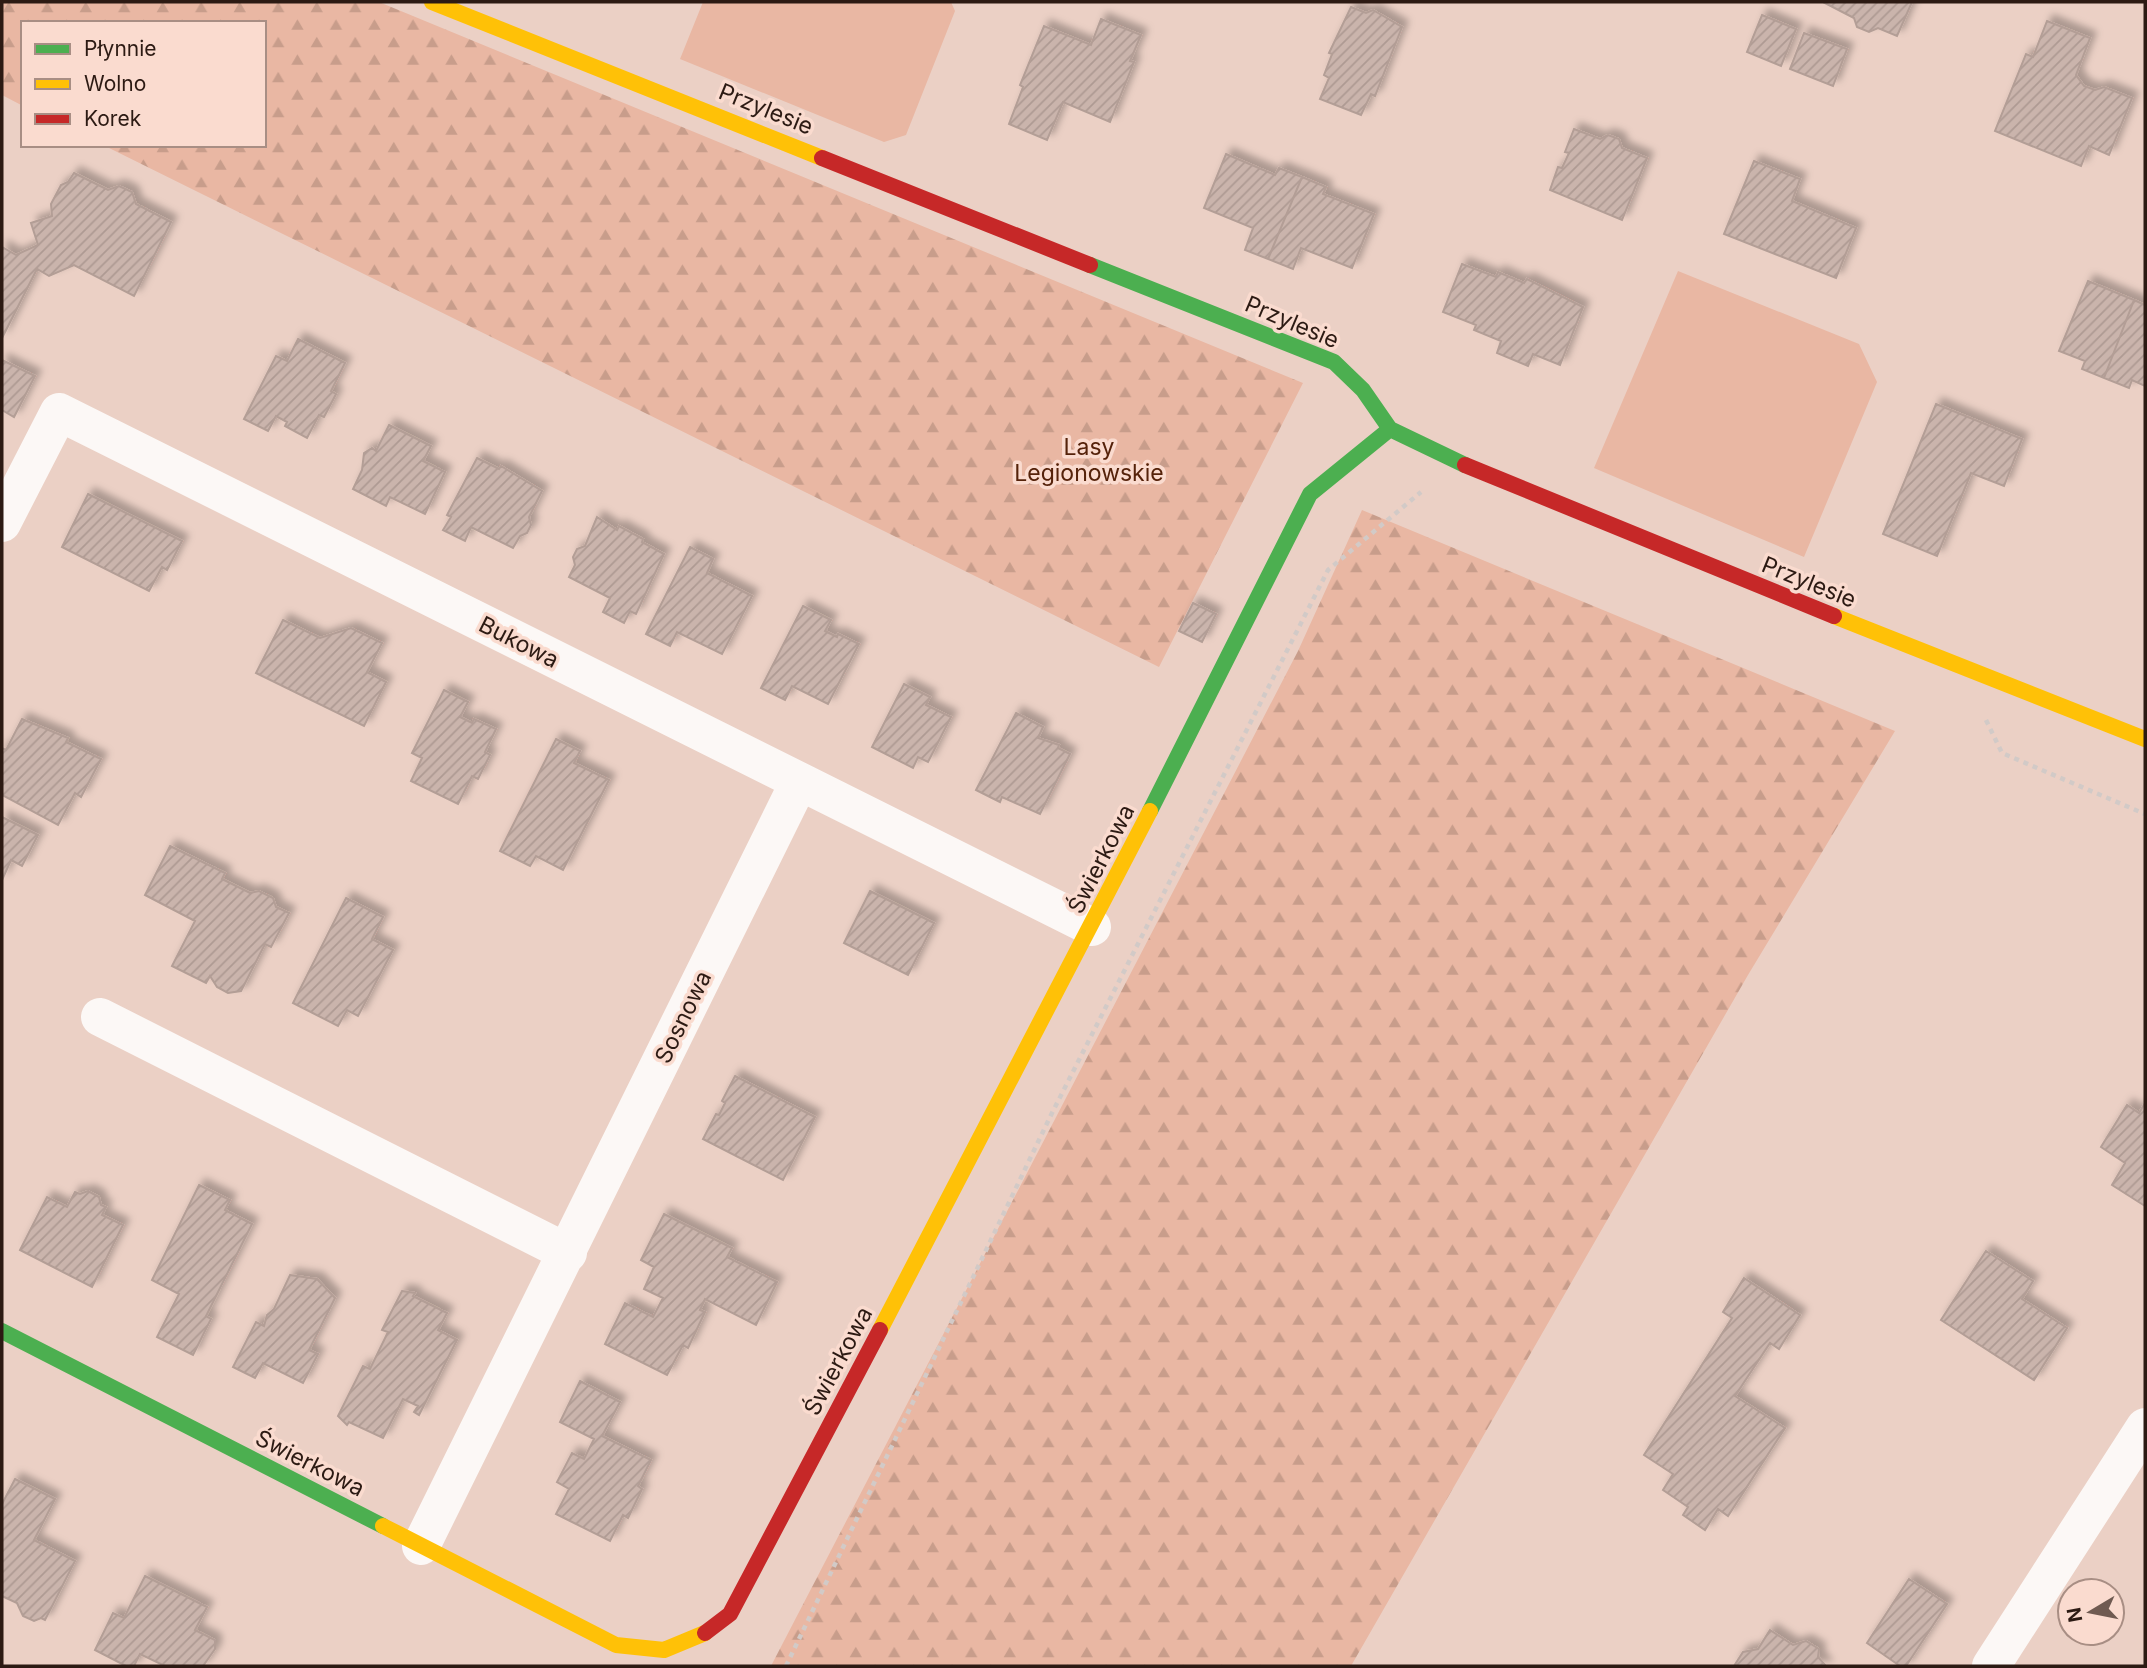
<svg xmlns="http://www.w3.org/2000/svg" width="2147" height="1668" viewBox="0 0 2147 1668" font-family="Inter,sans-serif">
	<defs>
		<pattern id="forest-firs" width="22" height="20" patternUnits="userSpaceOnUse" patternTransform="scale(1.75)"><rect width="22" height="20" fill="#e9b7a3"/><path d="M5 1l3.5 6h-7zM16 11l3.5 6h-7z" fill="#c89d8b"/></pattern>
		<pattern id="building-hatch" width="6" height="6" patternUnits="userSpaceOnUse" patternTransform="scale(1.75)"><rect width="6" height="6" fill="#cab4ac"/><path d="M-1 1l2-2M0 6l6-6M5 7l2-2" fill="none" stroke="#ae9a93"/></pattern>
		<filter id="shadow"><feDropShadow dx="6" dy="-6" stdDeviation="3.5" flood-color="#0004"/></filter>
	</defs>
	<rect width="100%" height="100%" fill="#ebd0c5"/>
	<path fill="#e9b7a3" d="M703,2h248l4,9 -49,124 -22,7 -204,-83z
		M1678,271l181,73 18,38 -73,175 -210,-89z"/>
	<path fill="url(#forest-firs)" d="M2,2h377l924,381 -144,284 -1056,-522h161v-122h-241v83l-21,-11z
		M1362,510l533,221 -147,244 -397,691h-580l527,-1015z"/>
	<path fill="url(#building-hatch)" stroke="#b39e96" stroke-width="2" filter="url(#shadow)" d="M1823,2h89l-15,34 -19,-8 -9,4 -12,-5 -3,-9z
		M1351,7l15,6 7,-3 29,17 -27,69 -4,-2 -10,21 -41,-16 9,-21 -5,-3 8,-21 -3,-1z
		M1762,15l34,14 -15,37 -34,-14z
		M1101,19l40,16 -11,26 4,1 -24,60 -47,-20 -16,38 -38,-16 14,-37 -3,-2 24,-59 47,19z
		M2047,21l43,17 -14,37 8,11 11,4 9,-3 28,11 -23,57 -20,-9 -8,20 -86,-35 31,-77 7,3z
		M1804,33l43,16 -14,37 -43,-17z
		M1574,129l26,10 8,-4 11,4 3,9 25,10 -25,62 -72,-30 8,-23 4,1 7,-15 -4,-1z
		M1226,154l49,21 4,-7 23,9 -34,82 -23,-9 8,-22 -49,-20z
		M1754,161l46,18 -8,22 64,27 -20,50 -112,-44z
		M74,173l34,17 11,-4 13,6 4,12 35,18 -37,74 -60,-31 -25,11 -12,-7 -35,69v-91l14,8 22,-10 -7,-22 21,-7 -1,-12 10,-19 7,-3z
		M1302,177l24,10 -3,7 51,20 -22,54 -51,-20 -8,21 -25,-10z
		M1462,264l34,13 2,-5 26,11 3,-4 56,28 -23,58 -27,-11 -5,12 -31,-13 4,-12 -27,-11 2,-5 -33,-13z
		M2088,281l46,19 -30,78 -22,-9 3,-8 -26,-10z
		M2134,300l11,5v81l-13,-6 -3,8 -25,-10z
		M298,339l47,24 -14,28 5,3 -12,23 -5,-2 -12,23 -22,-12 2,-4 -11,-6 -8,15 -24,-12 32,-63 11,5z
		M2,360l33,16 -21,41 -12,-7z
		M1936,404l86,35 -18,47 -33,-13 -34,83 -54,-22z
		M389,425l42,21 -8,15 22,11 -20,42 -35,-17 -4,9 -33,-17 9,-19 2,-17 8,-5 4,3z
		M477,458l22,11 2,-3 41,25 -13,26 2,8 -4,8 -7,3 -7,12 -42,-21 -6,14 -22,-11 8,-13 -4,-2z
		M88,494l94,47 -15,29 -5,-3 -13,24 -87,-44z
		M597,517l20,13 2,-4 24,13 -1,3 22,12 -28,60 -6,-3 -6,12 -21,-11 7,-14 -41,-21 6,-12 -2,-8 4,-8 8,-3z
		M690,547l23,12 -6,14 45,23 -30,58 -45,-22 -7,14 -24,-12z
		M1193,603l23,11 -14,28 -23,-11z
		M803,606l28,14 -6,11 12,6 1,-3 21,10 -31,60 -36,-18 -7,14 -24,-12z
		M283,620l37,18 31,-10 31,15 -15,29 19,10 -22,44 -108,-53z
		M904,684l26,13 -4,8 25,12 -23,45 -10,-5 -5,11 -41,-21z
		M444,690l24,12 -8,15 12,6 2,-4 22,10 -11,23 5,3 -12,24 -6,-3 -14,28 -47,-23 11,-23 -10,-5z
		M1016,713l27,14 -5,11 21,7 -1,3 12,6 -30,60 -38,-17 -2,5 -24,-12z
		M22,719l46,19 -2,4 35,17 -20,38 -6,-4 -17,32 -56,-30v-47l4,2z
		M556,739l24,12 -6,12 35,17 -46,90 -27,-14 -6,10 -30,-15z
		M2,817l36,18 -16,31 -11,-6 -9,20z
		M170,846l55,27 -3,6 28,14 9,-2 14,7 3,9 13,6 -18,34 -6,-3 -24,47 -13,2 -11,-6 -7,-11 -4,7 -34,-17 23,-45 -50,-26z
		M870,891l64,32 -26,52 -64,-32z
		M346,898l37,19 -11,22 21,11 -35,66 -11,-6 -9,16 -45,-23z
		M735,1076l80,41 -32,63 -80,-41 13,-25 3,1 6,-12 -3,-2z
		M2145,1103v103l-33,-21 13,-22 -24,-16 26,-42 12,8z
		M199,1185l31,15 -5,10 27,14 -46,92 5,3 -18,36 -36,-18 22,-43 -27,-14z
		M88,1191l11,6 2,8 5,2 -4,8 21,10 -31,62 -72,-37 27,-53 20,10 8,-15 5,2z
		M664,1214l68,34 -5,9 50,25 -21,43 -51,-26 -5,11 5,2 -17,36 -5,-3 -16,30 -62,-31 20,-41 28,14 10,-19 -19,-9 10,-22 -13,-7z
		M1986,1251l47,30 -11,18 45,29 -33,52 -93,-60z
		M290,1275l27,4 18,19 -26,52 9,4 -15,29 -40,-20 -8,15 -22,-11 23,-45 8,4 3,-11 7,-6z
		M1744,1278l56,37 -21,34 -9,-6 -35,53 50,32 -57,88 -10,-7 -13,21 -22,-15 5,-8 -25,-17 10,-16 -29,-19 88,-137 -9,-6z
		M402,1291l13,2 -2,3 34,17 -9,17 19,10 -38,75 -5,-3 4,-6 -15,-7 -20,39 -34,-16 -2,3 -9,-9 25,-50 7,3 18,-37 -6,-2z
		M580,1381l40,21 -18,34 49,24 -13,26 4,3 -14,29 -5,-3 -13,26 -54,-27 13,-25 -12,-7 15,-29 12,6 10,-20 -34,-17z
		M15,1479l40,20 -21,41 41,21 -30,59 -4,-2 -7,3 -11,-5 -6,-13 -15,-7v-92z
		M145,1576l62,31 -12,23 20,10v9l-12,17h-38l-25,-12 -6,12h-8l-31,-16 18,-37 11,5z
		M1909,1579l38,25 -41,62h-6l-33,-23z
		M1770,1630l23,15 13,-4 13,8 -1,8 8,9h-92l9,-14 15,-3z"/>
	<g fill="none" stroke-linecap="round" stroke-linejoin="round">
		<path stroke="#d2cac7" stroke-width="4.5" stroke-dasharray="5 5" stroke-linecap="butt" d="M1986,720l16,33 143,61
			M786,1666l266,-553 276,-543 93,-78"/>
		<path stroke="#fcf8f6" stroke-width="38" d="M2,523l57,-111 1033,515
			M100,1017l468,236
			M421,1546l378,-764
			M1991,1666l154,-239"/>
		<path stroke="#4caf50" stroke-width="16" d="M1090,265l244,97 29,28 27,39 75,36
			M1150,811l160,-317 80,-65
			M2,1331l381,195"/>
		<path stroke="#ffc107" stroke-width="16" d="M432,2l390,156
			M1834,616l311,123
			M880,1330l270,-519
			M383,1526l233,119 48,5 41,-17"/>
		<path stroke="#c62828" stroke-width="16" d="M822,158l268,107
			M1465,465l369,151
			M705,1633l25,-19 150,-284"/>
	</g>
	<g text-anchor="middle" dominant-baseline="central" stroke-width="7" stroke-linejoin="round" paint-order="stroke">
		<g font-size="23" fill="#2c1a13" stroke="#fadbcf">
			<text transform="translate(766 109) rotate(22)">Przylesie</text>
			<text transform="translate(1292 322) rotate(23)">Przylesie</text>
			<text transform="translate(1809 582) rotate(22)">Przylesie</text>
			<text transform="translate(519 642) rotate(27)">Bukowa</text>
			<text transform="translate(1101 859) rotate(-63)">Świerkowa</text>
			<text transform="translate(683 1017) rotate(-64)">Sosnowa</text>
			<text transform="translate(838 1361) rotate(-62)">Świerkowa</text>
			<text transform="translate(310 1463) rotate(27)">Świerkowa</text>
		</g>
		<g font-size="23" fill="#55220a" stroke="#fadbcf">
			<text x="1089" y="447">Lasy<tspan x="1089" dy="26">Legionowskie</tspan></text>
		</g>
	</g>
	<rect width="2147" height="1668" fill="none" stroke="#2c1a13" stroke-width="7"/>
	<rect x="21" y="21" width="245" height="126" fill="#fadbcf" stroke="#a88e84" stroke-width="2"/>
	<rect x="35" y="44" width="35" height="10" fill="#4caf50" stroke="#a88e84" stroke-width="2"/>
	<text x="84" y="56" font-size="21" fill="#2c1a13">Płynnie</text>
	<rect x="35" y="79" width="35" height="10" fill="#ffc107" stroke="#a88e84" stroke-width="2"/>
	<text x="84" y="91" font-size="21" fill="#2c1a13">Wolno</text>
	<rect x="35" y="114" width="35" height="10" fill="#c62828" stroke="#a88e84" stroke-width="2"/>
	<text x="84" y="126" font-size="21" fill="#2c1a13">Korek</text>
	<g transform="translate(2091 1612) rotate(260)"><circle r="33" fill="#fadbcf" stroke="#a88e84" stroke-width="2"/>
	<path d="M0-5L12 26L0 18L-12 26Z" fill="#6f5a51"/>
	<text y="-10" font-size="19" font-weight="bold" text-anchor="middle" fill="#2c1a13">N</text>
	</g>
</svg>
